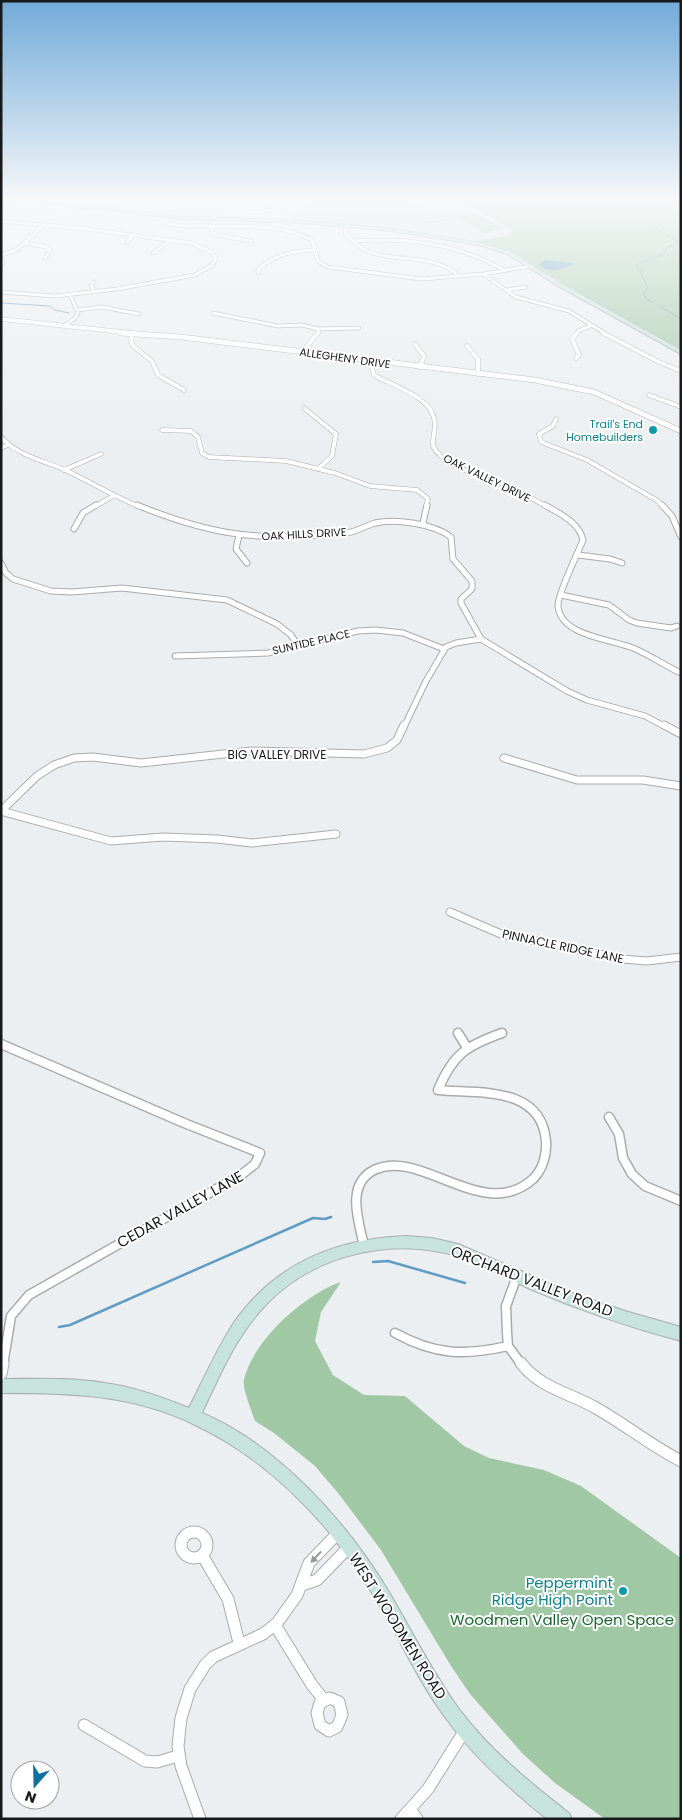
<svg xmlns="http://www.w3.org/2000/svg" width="682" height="1820" viewBox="0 0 682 1820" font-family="Poppins,sans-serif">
	<rect width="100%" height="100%" fill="#eceff1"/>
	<path fill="#dbe3eb" d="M36,198h96l-13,9 -62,-3z
		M317,198h77l22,7 67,7 30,19 -6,5 -31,5 -81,-13 -108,-8 18,-17z"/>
	<path fill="#a1c8a5" d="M459,198h222v151c-39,-20 -78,-42 -115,-64 -31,-18 -54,-37 -90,-44l31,-5 6,-5z
		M477,214l27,15 -20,4 -26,-16z
		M341,1282l-20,30 -6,29 18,34 31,20 41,1 59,50 25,12 55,12 37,16 100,72v261h-76l-50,-36 -32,-29 -53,-60 -19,-28 -70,-116 -43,-57 -23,-27 -41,-33 -19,-12c-3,-9 -13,-33 -11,-41 8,-39 61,-86 97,-98z"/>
	<path fill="#5f9bc2" d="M544,260l30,3c-11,7 -24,11 -35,2z"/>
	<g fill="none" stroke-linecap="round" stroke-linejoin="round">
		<path stroke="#5f9bc2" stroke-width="1" d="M424,223l22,-3
			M648,223c11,6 19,13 31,19l-13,6 -1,5 -28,12 11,23 -5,5 2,5 9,5
			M1,303l49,3 5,4 14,3
			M658,305l23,14"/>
		<path stroke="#5f9bc2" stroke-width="2.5" d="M373,1262l15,-1 77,22
			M59,1327l11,-2 243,-107 12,1 6,-2"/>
		<defs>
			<path id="minor-far5" d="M156,203l5,-5
				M1,208l20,-4 48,5
				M220,211l40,1 20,-5 -31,-9
				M213,219l11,-16 -1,-5
				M1,221l86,8 104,14 21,9 4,7 -4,6 -17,10 -78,14 -62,7 -54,-4
				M165,223c13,4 26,3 39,3 36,1 75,-3 108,14l6,21 10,6 94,12 61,-5 47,-8
				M348,226l-3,5 1,4c8,6 16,15 26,18 29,9 63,1 87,23
				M213,227l-1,5 4,3 35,6
				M354,241c51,-4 105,3 150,29
				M127,242l7,-7
				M24,243l23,4 3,4 -5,7
				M153,253l18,-13
				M1,255l15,-5 28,-25
				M1,258l2,3 -2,4
				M258,273v-4c18,-15 34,-18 57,-19
				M483,274l33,23 53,14 37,23
				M94,282l-3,3 3,7
				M507,290l19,-3
				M77,310l25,-3 37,7
				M213,313l65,13 24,-1 16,4 41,-1
				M64,326l11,-8 3,-5 -8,-18
				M318,334v-5
				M576,334l2,-3 12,-5"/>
			<path id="minor-far4" d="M603,333l56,29 22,9
				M132,334l-1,7 2,5 19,15 6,14 26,15
				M415,344l9,12 -4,11
				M467,346l11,13v15
				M302,352l16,-19
				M576,358l3,-3 -7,-16 5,-6
				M376,362l-4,6 2,7c17,10 56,22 60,43 3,9 -2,19 -1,28 12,23 47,28 68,37 16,7 31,15 46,24
				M649,395l32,12
				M304,408l32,26 -4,22 -14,13
				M556,419l-3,7 -14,8 2,8 46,18 71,41 5,6
				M162,430l29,1 7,6 4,16 7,4 77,4 49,12 35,13 47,4 11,9 -2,8
				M1,437c16,18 40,23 62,32 26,12 50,27 77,38
				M1,448l7,-3
				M64,470l37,-16
				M94,507l19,-11"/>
			<path id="minor-far3" d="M137,505c39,16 83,30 125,31 24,1 61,0 84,-3 10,-1 19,-7 29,-10 20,-5 59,1 76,14l2,22 19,22v8l-11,10v4l20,36 86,52 20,9 58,16 21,11
				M545,505c15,9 34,17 38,35 -5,13 -25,53 -25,65 1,31 53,34 75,43 17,7 32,18 48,25
				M662,505l10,11 9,21
				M423,523l4,-18
				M74,529l9,-16 13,-8
				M239,535l-3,14 11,14
				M578,555l32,4 12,4
				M1,563l5,10 7,6 38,12 21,1 50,-4 105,12 50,24 14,11 7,11
				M561,595l48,10 20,15 8,3 34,5 6,-2
				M175,656l93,-3 90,-22 18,-1 27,3 41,16
				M404,727l22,-46 20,-34 10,-4 25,-4"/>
			<path id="minor-far2" d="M664,725l17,9
				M504,758l73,22h66l38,6
				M1,811l36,-35 17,-11 20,-7 19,-1 48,6 110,-12 113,3 23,-6 10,-8 7,-15
				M1,811l110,30 52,-4 54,2 35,4 84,-9
				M450,912l51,22 121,25 25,2 34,-4"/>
			<path id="minor-far1" d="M458,1033l8,13
				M1,1044l183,79 76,30 -5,11 -14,11 -212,120 -18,21 -8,49
				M609,1117l10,17 4,24 9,16 13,12 36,15
				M364,1246c-5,-24 -19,-61 10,-76 47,-23 109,54 159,9 10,-10 14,-25 13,-38 -5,-56 -68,-47 -108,-51 15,-36 28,-44 64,-57
				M517,1276l-11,30 1,27 1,13 14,19
				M395,1333c40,22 69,23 113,13"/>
			<path id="minor" d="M521,1363c19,25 49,30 75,45 30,17 54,37 85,53
				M1,1374l2,-11
				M181 1545a13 13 0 1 1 26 0a13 13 0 1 1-26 0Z
				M202,1555l26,44 11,44
				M302,1585l15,-5 32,-33
				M275,1625l37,60 12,15
				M330,1698l9,4 3,13 -5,12 -8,4 -9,-6 -3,-12 3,-10z
				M84,1725l61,36 12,1 21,-6
				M411,1809l6,10
				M200,1819l-19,-53 -3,-20 3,-28 9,-29 15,-24 8,-8 50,-23 14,-11 20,-28 12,-32 29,-30
				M401,1819l27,-30 37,-59"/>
			<path id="tertiary-far1" d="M1,319l139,15"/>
			<path id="tertiary" d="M121,333l60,4 354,43 59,12 87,39"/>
			<path id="secondary" d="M7,198h10l-16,4v-2z
				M29,198h6l16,6 61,4 68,9 111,3 101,9 89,14 32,10 49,31 119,66v4l-123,-68 -49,-31 -29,-10 -88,-14 -101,-9 -111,-3 -68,-9 -61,-4 -14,-3z
				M405,1236l27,2 26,6 112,48 55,19 56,16v14c-52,-14 -102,-31 -151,-52 -24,-11 -47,-26 -73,-33 -73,-21 -157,2 -204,64 -22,28 -36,61 -51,93 76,32 145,109 187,179 23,39 43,80 70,117 31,41 70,73 110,104l3,6c-7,0 -17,1 -23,0 -7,-2 -27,-21 -33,-26 -25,-22 -49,-45 -68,-72 -25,-32 -42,-69 -62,-105 -17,-29 -37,-58 -58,-85 -36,-43 -82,-82 -133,-106 -63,-31 -125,-32 -194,-32v-14c35,0 70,-2 104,4 29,4 57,14 84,25 14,-28 27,-57 44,-84 41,-60 102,-85 172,-88z"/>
		</defs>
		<use href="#minor-far5" stroke="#a9acae" stroke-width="4.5"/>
		<use href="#minor-far4" stroke="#a9acae" stroke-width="5"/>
		<use href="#minor-far3" stroke="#a9acae" stroke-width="7"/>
		<use href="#minor-far2" stroke="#a9acae" stroke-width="9"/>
		<use href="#minor-far1" stroke="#a9acae" stroke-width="11"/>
		<use href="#minor" stroke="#a9acae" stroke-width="13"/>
		<use href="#tertiary-far1" stroke="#a9acae" stroke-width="5"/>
		<use href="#tertiary" stroke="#a9acae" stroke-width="6"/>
		<use href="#secondary" stroke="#a9acae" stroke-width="2"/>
		<use href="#minor-far5" stroke="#fff" stroke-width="3"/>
		<use href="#minor-far4" stroke="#fff" stroke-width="4"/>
		<use href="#minor-far3" stroke="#fff" stroke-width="5"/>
		<use href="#minor-far2" stroke="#fff" stroke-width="7"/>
		<use href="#minor-far1" stroke="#fff" stroke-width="8"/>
		<use href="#minor" stroke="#fff" stroke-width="11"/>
		<use href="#tertiary-far1" stroke="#fff" stroke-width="4"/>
		<use href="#tertiary" stroke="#fff" stroke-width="5"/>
		<use href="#secondary" fill="#c6e3dd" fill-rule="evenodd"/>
	</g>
	<defs><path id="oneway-solid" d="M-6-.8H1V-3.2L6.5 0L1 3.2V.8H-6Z" transform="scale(1.25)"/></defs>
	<use fill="#979798" href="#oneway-solid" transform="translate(316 1557) rotate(133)"/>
	<linearGradient id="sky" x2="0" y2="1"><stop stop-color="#71aad9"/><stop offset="0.44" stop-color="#f6f8f9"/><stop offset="1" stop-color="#f6f8f9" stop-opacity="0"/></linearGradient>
	<rect width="682" height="453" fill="url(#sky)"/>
	<g fill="#0f9aa8" stroke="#fff" stroke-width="2">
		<circle cx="653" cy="430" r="5"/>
		<circle cx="623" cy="1591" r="5"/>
	</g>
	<g text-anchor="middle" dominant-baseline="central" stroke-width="4" stroke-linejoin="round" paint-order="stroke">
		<g font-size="11" fill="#171819" stroke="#fff">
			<text transform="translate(345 358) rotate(8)">ALLEGHENY DRIVE</text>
			<text transform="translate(487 478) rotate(26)">OAK VALLEY DRIVE</text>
			<text transform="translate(304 534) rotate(-3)">OAK HILLS DRIVE</text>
			<text transform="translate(311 642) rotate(-13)">SUNTIDE PLACE</text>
		</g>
		<g font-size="11" fill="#0d838f" stroke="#fff" text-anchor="end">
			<text x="643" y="424">Trail's End<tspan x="643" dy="13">Homebuilders</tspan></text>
		</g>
		<g font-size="12" fill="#171819" stroke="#fff">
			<text x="277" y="754">BIG VALLEY DRIVE</text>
			<text transform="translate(563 946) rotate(12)">PINNACLE RIDGE LANE</text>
		</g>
		<g font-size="15" fill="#171819" stroke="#fff">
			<text transform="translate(180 1209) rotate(-29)">CEDAR VALLEY LANE</text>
			<text transform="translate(532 1281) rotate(21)">ORCHARD VALLEY ROAD</text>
			<text transform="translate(398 1626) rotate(58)">WEST WOODMEN ROAD</text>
		</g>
		<g font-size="15" fill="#0d838f" stroke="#fff" text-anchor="end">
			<text x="613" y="1582">Peppermint<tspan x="613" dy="17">Ridge High Point</tspan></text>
		</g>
		<g font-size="15" fill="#19672e" stroke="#fff">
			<text x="562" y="1619">Woodmen Valley Open Space</text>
		</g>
	</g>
	<rect width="682" height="1820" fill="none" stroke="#171819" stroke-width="5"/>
	<g transform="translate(35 1785) rotate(200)"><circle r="24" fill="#ffffff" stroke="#a2a3a3"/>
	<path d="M0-4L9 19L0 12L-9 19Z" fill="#1172a0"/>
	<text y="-8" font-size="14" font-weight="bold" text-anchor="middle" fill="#171819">N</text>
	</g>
</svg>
